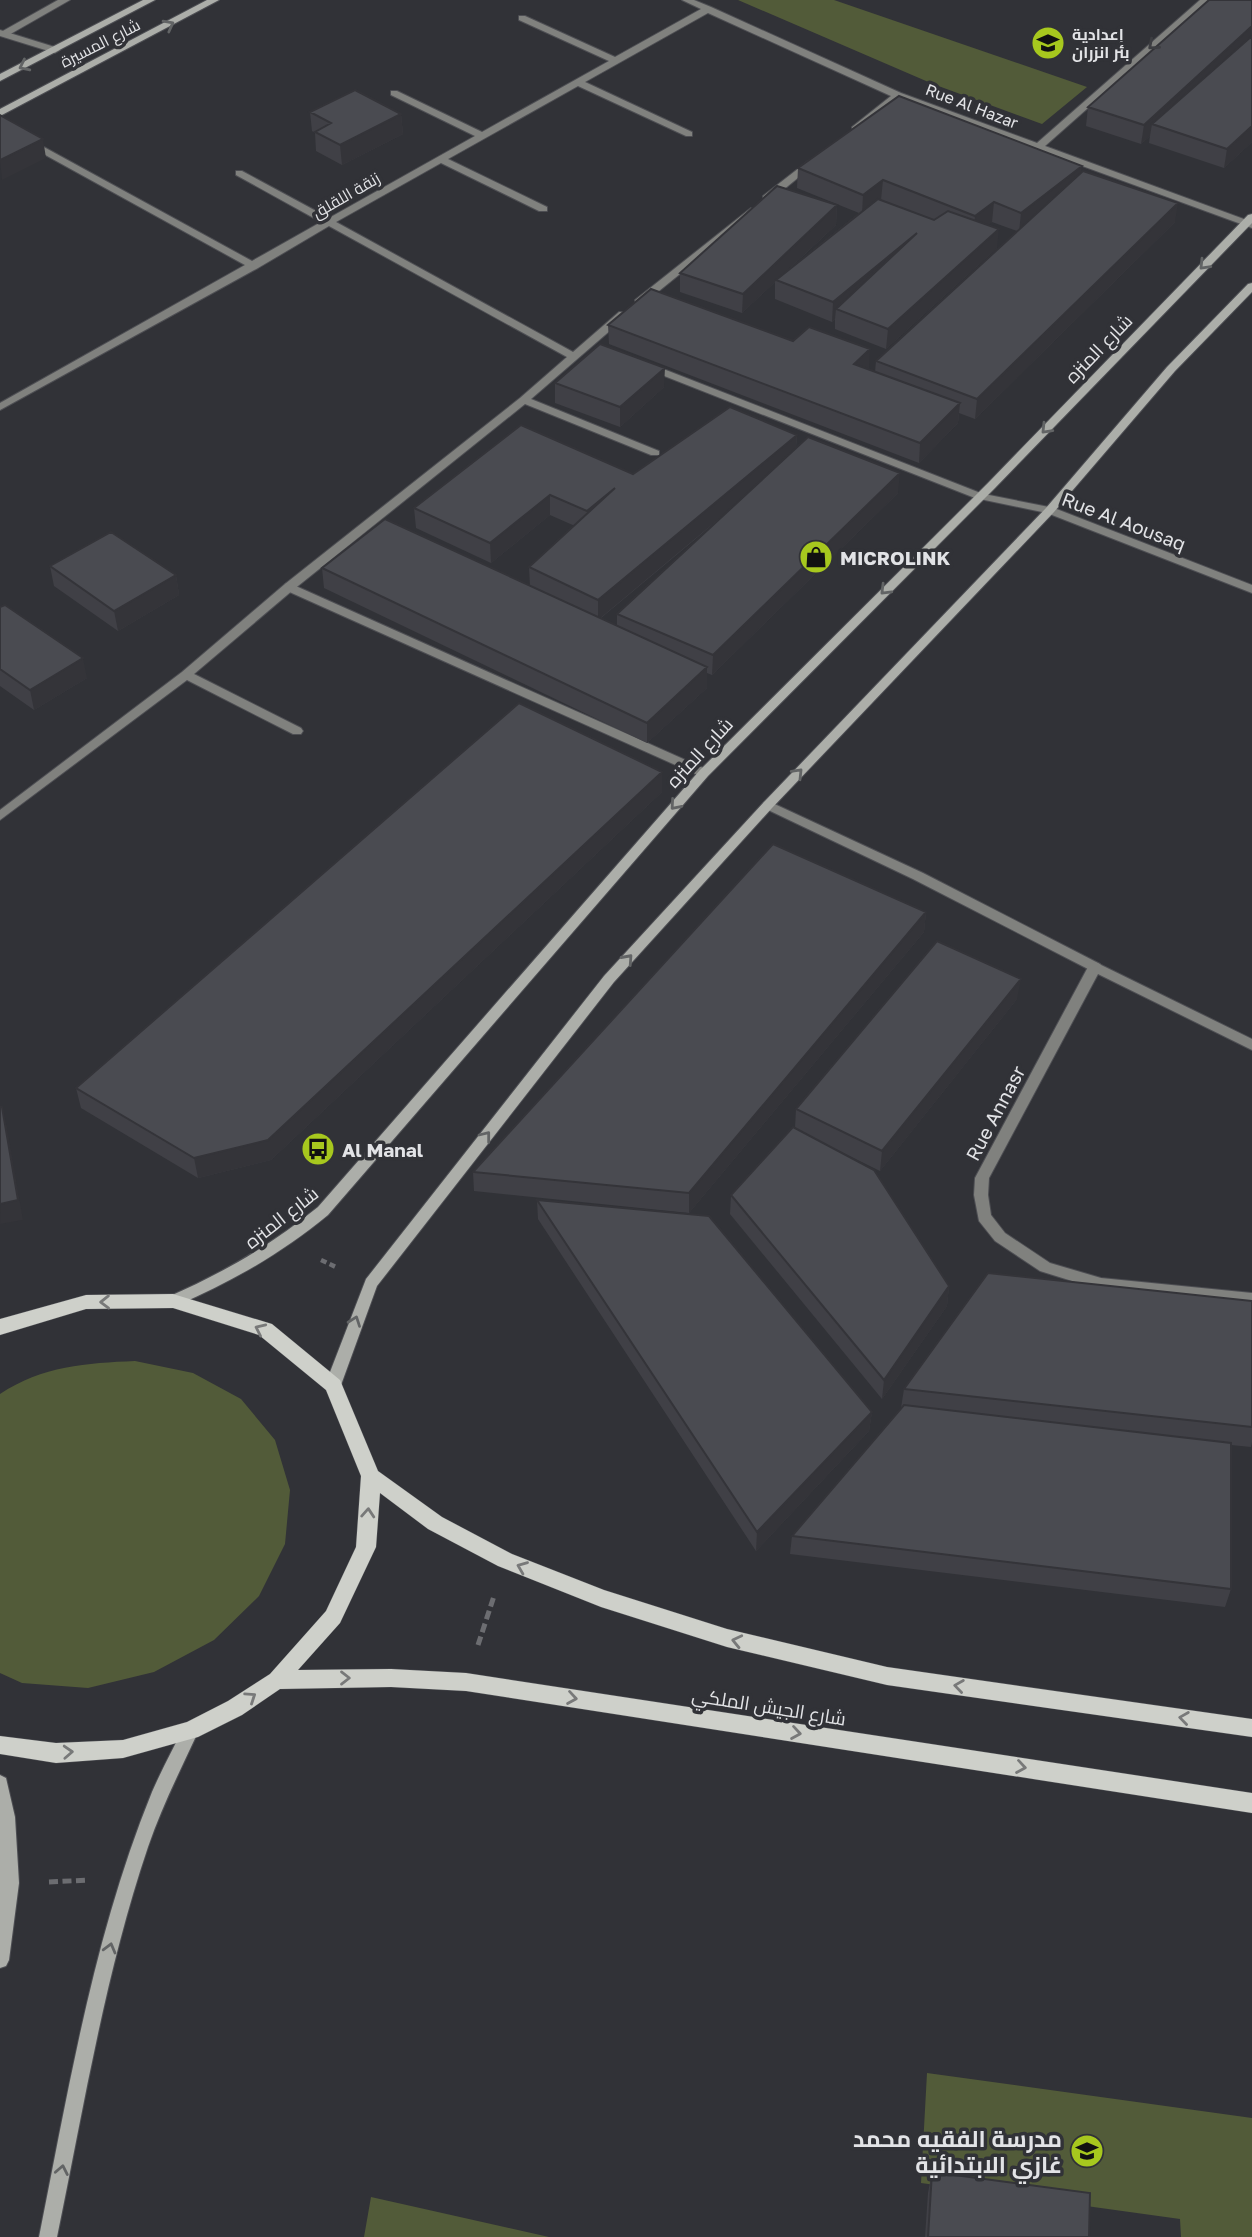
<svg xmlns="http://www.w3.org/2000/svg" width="1252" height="2237" viewBox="0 0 1252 2237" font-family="'Golos Text',Cairo,sans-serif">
	<rect width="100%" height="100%" fill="#313237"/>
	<path fill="#525b39" d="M738,0h96l253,87 -45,37 -109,-40z
		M135,1361l58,12 48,26 34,41 15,50 -5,54 -26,52 -45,44 -60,32 -66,16 -66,-5 -22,-10v-279c42,-28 87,-31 135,-33z
		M927,2073l325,45v119h-71l-1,-18 -259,-36z
		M371,2197l178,40h-185z"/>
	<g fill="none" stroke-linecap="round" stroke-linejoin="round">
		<defs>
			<path id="lane" d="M58,0h12l-63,36 -7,-1 1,-3z
				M648,363l335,131 2,2 -2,2h-8l-331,-130 -1,-2z
				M289,583l419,187 2,3 -6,4 -4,-1 -415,-186v-6z
				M768,801l155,72 177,91 2,3 -7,5 -5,-2 -177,-91 -149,-71 -2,-3 2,-3z"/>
			<path id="street" d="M682,0h12l17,7 190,86 136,50 163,-143h10l-165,146 207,76v6l-353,-129 -41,32h-6v-4l39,-31 -183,-83 -123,69 107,50v4h-6l-108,-50 -130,73 99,48v4h-8l-98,-48 -105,59 237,130 46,-40h8v4l-96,83 128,52v4h-8l-126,-51 -232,186 -99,84 107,54 2,3 -2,3h-8l-106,-54 -187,140v-10l182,-138 103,-88 235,-186 47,-41 -238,-131 -71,42 -258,142v-7l245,-138 -245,-135v-7l252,138 69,-39 -85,-47v-4h6l87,47 146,-82 -84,-41v-4h6l85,41 127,-71 -90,-41v-4h6l90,41 86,-48z
				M0,30l58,18 2,2 -5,3 -55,-17z
				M808,161l8,2 -45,37h-8v-4z
				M751,208l5,3 -1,2 -112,91h-8v-4z
				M979,493l75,15 198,77v8l-205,-80 -72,-15v-4z
				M1095,962l157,77v11l-154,-76 -109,204 -1,17 3,20 14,18 45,30 51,15 151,15v12l-151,-15 -61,-19 -45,-30 -16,-20 -5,-26 1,-17 113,-211z"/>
			<path id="secondary" d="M143,0h12l-155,81v-7z
				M207,0h12l-219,116v-7z
				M1252,214v9l-257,265 -287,288 -380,439c-46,38 -95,66 -150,90h-10l-2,-4 2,-4c55,-24 103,-52 150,-90l382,-437 287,-286 261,-269z
				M1252,283v9l-77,79 -121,141 -282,296 -158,174 -237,304 -36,99 -3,4 -5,2 -5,-2 -3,-4 41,-106 238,-303 160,-174 282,-294 121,-141 81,-83z
				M191,1722l6,3 2,5c-18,39 -37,76 -51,117 -43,127 -64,259 -91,390h-18c30,-150 55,-303 113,-445 10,-23 22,-45 33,-67z
				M0,1775l6,3 9,39 4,66 -10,77 -3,6 -6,2z"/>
			<path id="primary" d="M173,1294l99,30 68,56 38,91 64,46 70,37 92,36 123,39 160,38 365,52v18l-365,-52 -160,-38 -126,-40 -103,-41 -70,-37 -48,-36 -4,54 -36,76 -42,47 93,-1 75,4 786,120v20l-786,-122 -75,-4 -111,2 -38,26 -44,22 -75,21 -67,5 -56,-9v-18l56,7 67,-3 64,-18 41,-21 42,-27 56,-63 30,-64 5,-71 -35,-86 -67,-55 -86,-27 -87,1 -86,26v-16l86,-24z"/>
		</defs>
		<use href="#lane" stroke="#4d4e53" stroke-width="2"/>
		<use href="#street" stroke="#4d4e53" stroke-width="2"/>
		<use href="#secondary" stroke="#4d4e53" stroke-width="2"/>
		<use href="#primary" stroke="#4d4e53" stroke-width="1"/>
		<path stroke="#6c6d71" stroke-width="4.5" stroke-dasharray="6 3.5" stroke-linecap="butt" d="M321,1260l17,8"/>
		<path stroke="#6c6d71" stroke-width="5" stroke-dasharray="9 4.5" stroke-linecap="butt" d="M478,1645l16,-49
			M49,1882l40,-2"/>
		<use href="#lane" fill="#80817e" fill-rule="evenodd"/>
		<use href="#street" fill="#80817e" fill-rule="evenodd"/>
		<use href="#secondary" fill="#acaea9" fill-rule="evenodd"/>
		<use href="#primary" fill="#ced0ca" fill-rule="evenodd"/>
	</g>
	<path fill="#404046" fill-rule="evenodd" d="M1252,0v142l-28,26 -75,-25 1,-7 -9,8 -55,-18 2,-19z
		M310,112l91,2 2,20 -61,31 -26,-14 -1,-18 -3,-2z
		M798,168l283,5 94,49 -200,197 -16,-6 -1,10 -39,40 -310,-119 -1,-19 260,44 7,3 1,-11 141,-130 -25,-9 -5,3 10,23 -111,101 -51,-20v-10l-3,3 -57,-23v-17l-33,31 -62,-21v-19l157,-68 -1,20 -47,44 70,-56 -62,-25z
		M555,383l109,4 -44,40 -65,-24z
		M797,435l-1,13 102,45 -186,182 -5,-2v15l-60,55 -323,-155 -2,-20 208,18 -1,-19 46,-41 -25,-11 -59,48 -75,-35 -2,-20 219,-34zM723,516l-106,98v12l-16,-8z
		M50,566l126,9 3,20 -61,36 -64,-45z
		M0,607l87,71 -53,32 -34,-24z
		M662,772v20l-391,368 -73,18 -117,-70 -5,-20z
		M926,912l-2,20 -235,281 -215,-22 -1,-19z
		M1017,999l-137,172 -63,-31 132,146 -2,20 -65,93 -152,-185 1,-19 64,-67 1,-19z
		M537,1200l335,212 -3,19 -113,120 -218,-332z
		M1252,1301v141l-1,5 -20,-2v144l-6,18 -435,-53 2,-18 109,-128 3,-19z
		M932,2172l157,65h-164l3,-44z"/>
	<path fill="#343439" d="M1252,26v16l-100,82 -2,12 -9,8 3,-19z
		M401,114l2,20 -61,31 -2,-20z
		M1252,126v16l-28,26 3,-19z
		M43,139l3,19 -44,22 -2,-20z
		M1082,166l-3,19 -60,47 2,-19z
		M883,180l-2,20 -19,14 1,-19z
		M994,202l-2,20 -19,14 2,-20z
		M1178,203l-3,19 -200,197 2,-20z
		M837,205l-1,20 -59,55h-1l-1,2 -33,31 1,-19z
		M999,229l-2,19 -111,101 2,-20z
		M917,233l-81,76 -1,10 -3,3 1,-20z
		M870,349l-1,20 -15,-5z
		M665,368l-1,19 -44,40v-20z
		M960,403l-2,20 -39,40 1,-20z
		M797,435l-2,20 -197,165v-20z
		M900,473l-2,20 -186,182 1,-20z
		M615,488l-28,43v-20z
		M550,495v20l-59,48 -1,-20z
		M176,575l3,20 -61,36 -4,-20z
		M83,658l4,20 -53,32 -4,-20z
		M707,667v21l-60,55v-20z
		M662,772v20l-391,368 -73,18 -4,-20z
		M926,912l-2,20 -235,281v-20z
		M1021,979l-4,20 -137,172 2,-20z
		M2,1107l5,20 16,93 -23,4z
		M949,1286l-2,20 -65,93 2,-19z
		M872,1412l-3,19 -113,120 1,-19z"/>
	<path fill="#4a4b51" stroke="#343439" stroke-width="2" d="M1209,0h43v26l-108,99 -56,-18z
		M1252,36v90l-25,23 -75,-25z
		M355,90l46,24 -61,31 -25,-13 16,-9 -21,-11z
		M899,96l183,70 -61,47 -27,-11 -19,14 -92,-36 -20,15 -65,-27z
		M0,115l43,24 -43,21z
		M1083,171l95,32 -201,196 -101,-38z
		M777,186l60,19 -94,89 -63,-21z
		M878,199l56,21 14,-9 51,18 -111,100 -52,-20 81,-76 -84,69 -57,-22z
		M651,289l142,52 16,-14 61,22 -16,15 106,39 -40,40 -312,-118z
		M600,344l65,24 -45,39 -65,-24z
		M730,407l67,28 -199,165 -69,-33 86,-79 -28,23 -37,-16 -60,48 -76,-35 107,-83 112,49z
		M808,437l92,36 -187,182 -96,-41z
		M385,519l322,148 -60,56 -325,-155z
		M111,532l65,43 -62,36 -64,-45z
		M5,605l78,53 -53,32 -30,-21v-62z
		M519,703l143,69 -394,368 -74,18 -118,-70z
		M773,844l153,68 -237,281 -216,-21z
		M937,941l84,38 -139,172 -86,-42z
		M0,1107h2l16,93 -18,4z
		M793,1127l81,43 75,116 -65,94 -153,-185z
		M537,1200l172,16 163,196 -115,120z
		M988,1273l264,28v126l-348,-38z
		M904,1405l327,38v146l-439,-53z
		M932,2172l158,21 -1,44h-161z"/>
	<defs><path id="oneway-chevron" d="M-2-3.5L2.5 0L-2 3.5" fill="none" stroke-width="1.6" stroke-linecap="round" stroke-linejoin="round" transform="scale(1.75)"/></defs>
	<g stroke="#626465">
		<use href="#oneway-chevron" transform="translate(169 25) rotate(-28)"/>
		<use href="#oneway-chevron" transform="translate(24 66) rotate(154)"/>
		<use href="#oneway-chevron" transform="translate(1204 265) rotate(134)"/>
		<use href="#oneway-chevron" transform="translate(1046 429) rotate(134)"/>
		<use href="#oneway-chevron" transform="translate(885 590) rotate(135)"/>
		<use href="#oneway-chevron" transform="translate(798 773) rotate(-46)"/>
		<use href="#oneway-chevron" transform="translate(675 805) rotate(131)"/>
		<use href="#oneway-chevron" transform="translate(628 959) rotate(-48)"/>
		<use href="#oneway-chevron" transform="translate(486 1136) rotate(-52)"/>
		<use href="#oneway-chevron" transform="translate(355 1321) rotate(-70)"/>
		<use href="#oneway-chevron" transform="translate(110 1948) rotate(-75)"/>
		<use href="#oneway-chevron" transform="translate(62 2170) rotate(-79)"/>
	</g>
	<use stroke="#3d3e42" href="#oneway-chevron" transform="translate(1153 45) rotate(139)"/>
	<g stroke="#787979">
		<use href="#oneway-chevron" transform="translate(105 1302) rotate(179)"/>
		<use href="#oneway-chevron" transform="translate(260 1329) rotate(-155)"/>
		<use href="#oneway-chevron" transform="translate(368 1513) rotate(-86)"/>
		<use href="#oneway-chevron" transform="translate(522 1567) rotate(-158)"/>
		<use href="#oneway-chevron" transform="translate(737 1641) rotate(-167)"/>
		<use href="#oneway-chevron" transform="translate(345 1678)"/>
		<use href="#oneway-chevron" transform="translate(959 1686) rotate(-172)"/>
		<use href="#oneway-chevron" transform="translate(251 1697) rotate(-34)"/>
		<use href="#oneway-chevron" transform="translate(572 1698) rotate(9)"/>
		<use href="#oneway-chevron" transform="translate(1184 1718) rotate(-172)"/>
		<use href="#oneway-chevron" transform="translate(796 1733) rotate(9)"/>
		<use href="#oneway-chevron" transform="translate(68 1752) rotate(-3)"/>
		<use href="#oneway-chevron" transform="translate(1021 1767) rotate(9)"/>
	</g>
	<defs>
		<symbol id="school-disc" viewBox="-11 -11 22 22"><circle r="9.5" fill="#a7c81e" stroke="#313237"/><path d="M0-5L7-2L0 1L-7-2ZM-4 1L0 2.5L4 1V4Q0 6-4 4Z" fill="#111"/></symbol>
		<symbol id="shop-disc" viewBox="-11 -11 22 22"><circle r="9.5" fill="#a7c81e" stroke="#313237"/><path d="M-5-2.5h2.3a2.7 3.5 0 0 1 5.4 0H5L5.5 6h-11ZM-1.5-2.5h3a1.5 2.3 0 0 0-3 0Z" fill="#111"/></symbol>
		<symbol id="bus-disc" viewBox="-11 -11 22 22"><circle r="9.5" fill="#a7c81e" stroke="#313237"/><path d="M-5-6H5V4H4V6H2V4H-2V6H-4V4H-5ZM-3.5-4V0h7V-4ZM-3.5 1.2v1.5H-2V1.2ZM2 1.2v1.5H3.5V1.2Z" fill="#111"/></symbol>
	</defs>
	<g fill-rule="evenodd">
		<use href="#school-disc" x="1029" y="24" width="38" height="38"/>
		<use href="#shop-disc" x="797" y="538" width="38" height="38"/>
		<use href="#bus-disc" x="299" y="1130" width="38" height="38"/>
		<use href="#school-disc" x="1068" y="2132" width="38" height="38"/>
	</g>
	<g text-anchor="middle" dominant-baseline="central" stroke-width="7" stroke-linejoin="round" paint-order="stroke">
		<g font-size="16" font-weight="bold" fill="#e2e3e6" stroke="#313237" text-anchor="start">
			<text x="1072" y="34">إعدادية<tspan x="1072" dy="18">بئر انزران</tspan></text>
		</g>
		<g font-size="16" fill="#e2e3e6" stroke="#313237">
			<text transform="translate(100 43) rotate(-27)">شارع المسيرة</text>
			<text transform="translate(972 106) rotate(21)">Rue Al Hazar</text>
			<text transform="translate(346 195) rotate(-30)">زنقة اللقلق</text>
		</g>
		<g font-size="19" fill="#e2e3e6" stroke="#313237">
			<text transform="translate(1098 348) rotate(-46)">شارع المنزه</text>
			<text transform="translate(1124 521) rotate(21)">Rue Al Aousaq</text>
			<text transform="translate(699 752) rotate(-47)">شارع المنزه</text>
			<text transform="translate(995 1113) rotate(-62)">Rue Annasr</text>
			<text transform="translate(281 1217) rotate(-38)">شارع المنزه</text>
			<text transform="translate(769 1706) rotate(9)">شارع الجيش الملكي</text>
		</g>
		<g font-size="19" font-weight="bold" fill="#e2e3e6" stroke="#313237" text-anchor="start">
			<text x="840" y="557">MICROLINK</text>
			<text x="342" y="1149">Al Manal</text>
		</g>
		<g font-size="23" font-weight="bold" fill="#e2e3e6" stroke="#313237" text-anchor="end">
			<text x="1062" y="2138">مدرسة الفقيه محمد<tspan x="1062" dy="26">غازي الابتدائية</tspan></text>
		</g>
	</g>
</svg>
